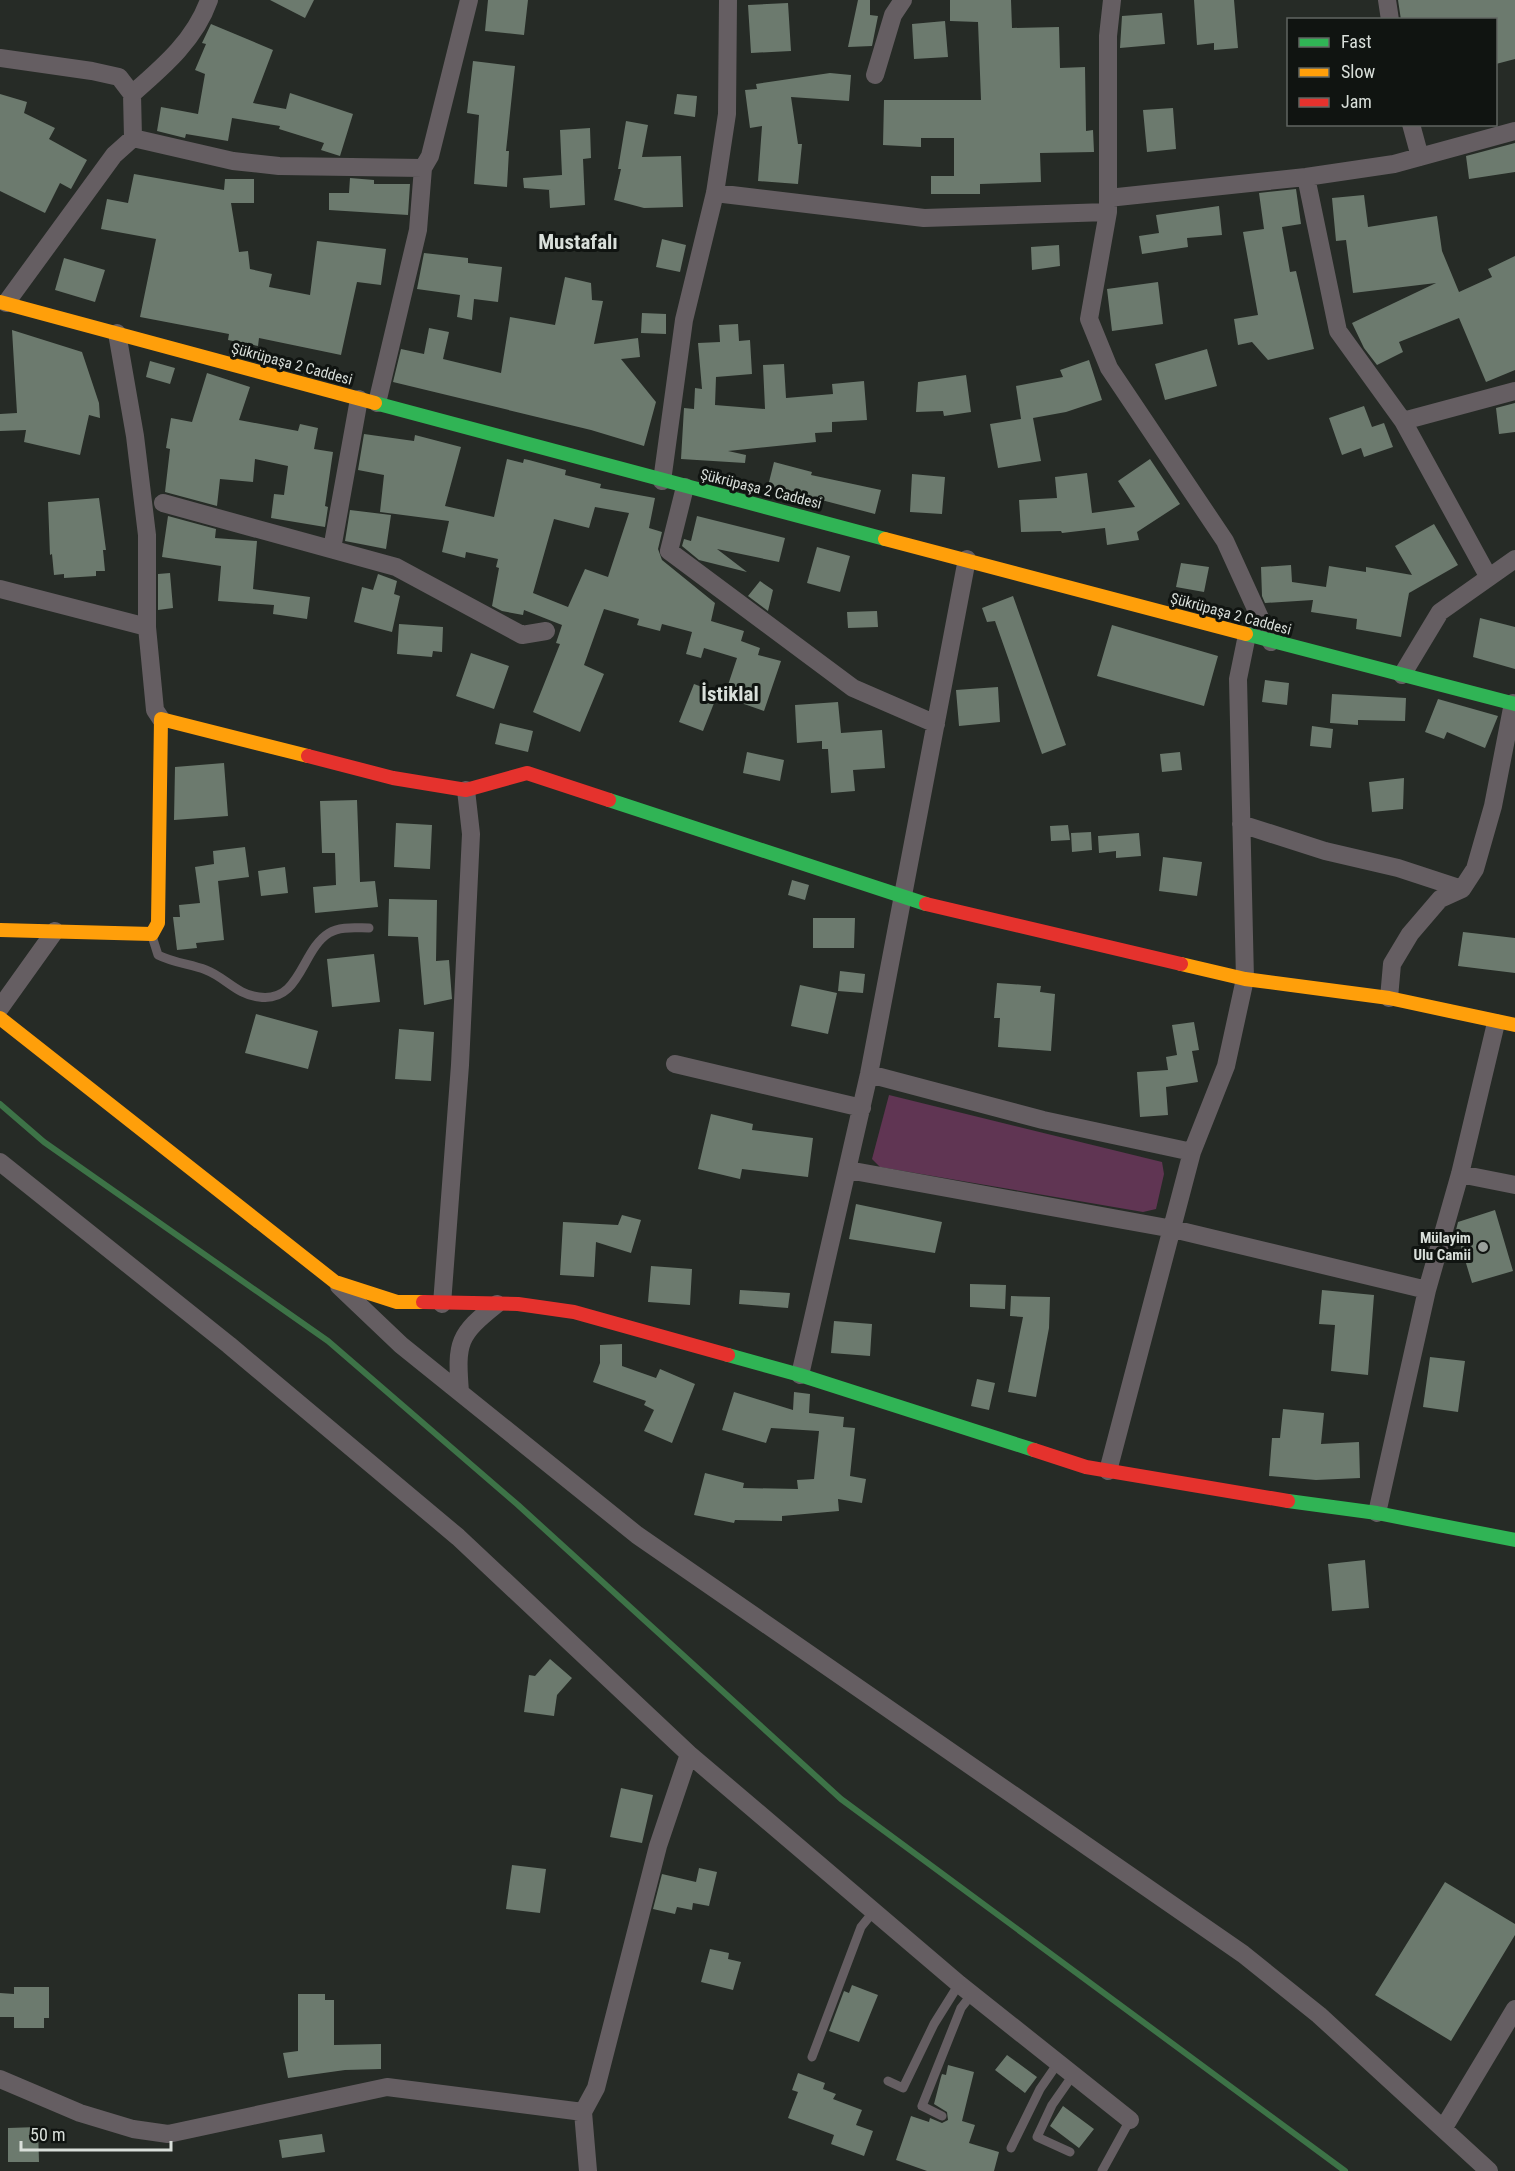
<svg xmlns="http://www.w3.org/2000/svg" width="1515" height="2171" viewBox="0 0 1515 2171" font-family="'Roboto Condensed',sans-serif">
	<rect width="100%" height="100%" fill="#262b26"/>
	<path fill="#603553" d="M889,1095l273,67 2,12 -8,35 -13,3 -263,-45 -8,-8z"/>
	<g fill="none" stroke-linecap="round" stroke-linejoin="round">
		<path stroke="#3d7347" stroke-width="6" d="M0,1104l44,38 284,199 190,164 323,294 504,372"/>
	</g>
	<path fill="#6c7a6e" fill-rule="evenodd" d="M270,0h44l-9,18z
		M488,0h40l-4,35 -39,-4z
		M858,0h12v15l8,1 -6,30 -24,1z
		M950,0h61l1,28 47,-1 1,41 25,-1 1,64 7,-1 1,22 -54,1 1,29 -61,2v10h-49v-18h23v-38h-33v9l-38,-2 1,-45h97l-3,-78 -28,-1z
		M1194,0h40l4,48 -24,2v-7l-17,2z
		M1398,0h117v59l-19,5v-44h-95z
		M788,3l3,48 -40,2 -3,-48z
		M1162,13l3,31 -45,4 2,-32z
		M945,21l3,36 -34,2 -2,-35z
		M211,24l62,26 -20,53 33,6 4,-16 63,21 -13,42 -19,-6 3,-7 -45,-14 1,-3 -48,-8 -4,23 -42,-7 -1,4 -28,-7 4,-24 37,7 7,-40 -10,-4 11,-26 -4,-1z
		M473,61l42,5 -9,85h3l-2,36 -33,-3 5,-69 -12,-2z
		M830,73l21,2 -2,26 -58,-4 7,47h4l-4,40 -40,-3 4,-55 -12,2 -5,-38 12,-1 -1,-5z
		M0,94l27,8 -3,11 31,15 -6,11 38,21 -16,29 -11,-6 -15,30 -45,-22z
		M677,94l20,2 -2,21 -21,-3z
		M1173,108l3,41 -29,3 -4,-42z
		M626,121l22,4 -6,32 39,-1 2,51 -39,1 -30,-8 7,-31h-3z
		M590,128l1,30 -8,1 2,46 -35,3 -1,-18h2l-27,-2 -1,-10 39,-3 -2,-45z
		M1515,143v29l-46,7 -3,-23z
		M134,174l90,16 1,-11h29v24h-23l8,49 9,-1 2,18 22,5 -3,13 41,8 7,-54 69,8 -5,36 -24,-3 -16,73 -82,-17 -1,8 -30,-6 1,-6 -89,-17 16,-78 -55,-10 6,-30 21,4z
		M350,178l24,2v4h36l-2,31 -79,-5v-17h20z
		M1296,189l5,35 -19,3 8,45 6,-1 18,78 -46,11 -16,-18 -14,3 -4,-26 24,-4 -15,-83 21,-3 -5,-36z
		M1364,195l4,32 69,-11 5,35 17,41 33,-15 -4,-8 27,-13v114l-29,12 -27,-64 -60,24 4,10 -26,13 -13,-17 -12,-25 84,-40 -83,10 -7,-53 -10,1 -4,-43z
		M1219,206l3,29 -35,3 1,9 -46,7 -3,-18 20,-3 -3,-18z
		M662,239l24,6 -6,27 -24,-5z
		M1059,245l1,21 -28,4 -1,-23z
		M424,253l44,5v5l34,4 -4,35 -24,-3 -2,21 -15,-3 3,-22 -43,-6z
		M64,258l41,12 -10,32 -40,-12z
		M565,277l26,6 1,17 11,1 -9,43 44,-6 2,19 -19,2 35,43 -12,44 -53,-16 -198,-48 8,-33 23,5 5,-26 20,4 -6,27 58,14 9,-56 45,8z
		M1158,282l5,42 -51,7 -5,-42z
		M642,313l24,1v20l-25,-1z
		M738,324l1,17 11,-1 2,34 -36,3 -1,28 50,4 -2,-44 21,-1 2,34 47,-4 -1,-10 32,-3 3,39 -35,2v10l-17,1 1,9 -88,9 18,4 -1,8 -64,-4 3,-51 10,1 1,-21 7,1 -4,-46 22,-1 -1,-17z
		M12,330l70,22 17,51 1,15 -11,-3 -9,40 -56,-13 2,-12 -26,1v-17l17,-1z
		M1207,349l10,37 -52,14 -10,-36z
		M1089,360l13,40 -36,12 -33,6 8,43 -43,7 -8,-44 31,-5 -5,-33 47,-9 -3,-7z
		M150,361l25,7 -5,16 -24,-7z
		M207,373l43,14 -11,33 59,11 2,-7 18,4 -4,21 19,3 -8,54 3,1 -3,20 -54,-9 3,-24 10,1 4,-29 -33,-7 -2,23 -33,-3 -3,27 -52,-14 5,-43 -4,-1 5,-30 21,4z
		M966,375l5,37 -27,4 -1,-5 -27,1 2,-30z
		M1515,403v29l-16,2 -3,-26z
		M1364,406l8,21 12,-4 9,24 -29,10 -3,-9 -19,7 -13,-37z
		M364,434l50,7 1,-6 46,12 -16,59 49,11 13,-58 16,4 1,-4 5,1 37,10 -1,5 36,9 -1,4 55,10 -6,30 13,4 -4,17 4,11 53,43 -4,18 33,10 -3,10 19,7 -2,7 23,6 -17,50 -40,-14 13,-39 -33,-10 -3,10 -15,-4 6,-22 -30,-8 -2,7 -23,-6 2,-6 -35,-10 -20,56 20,9 -24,58 -47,-20 27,-68 -4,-1 6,-18 -38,-15 -1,5 -21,-4 -10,-5 7,-38 -3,-1 2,-8 -32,-7 -1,6 -23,-6 7,-31 -69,-9 4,-37 -26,-5zM595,507l34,6 -21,64 -23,-8 -17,38 -35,-14 21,-74 35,9z
		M1150,459l30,45 -43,28 2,8 -32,5 -2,-17 -43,5 -1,-2 -40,1 -2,-32 38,-2 -2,-21 32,-4 5,40 43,-6 -17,-26z
		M774,462l38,10 -1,3 70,15 -6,24 -107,-28z
		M912,474l33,3 -3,37 -32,-2z
		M99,498l7,52h-3l2,21h-9v5l-32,2v-4l-10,1 -2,-21 -2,1 -2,-53z
		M350,510l41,5 -5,34 -41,-8z
		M168,516l48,13 -1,9 42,3 -4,48 57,8 -3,22 -34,-5 1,-9 -56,-4 3,-35 -59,-9z
		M697,516l88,22 -6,24 -62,-13 30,23 -48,-12 -17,-14 2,-7 7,2z
		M1434,524l24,41 -49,28 -8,44 -45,-8 1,-10 -46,-7 2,-12 -48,3 -3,-7 -1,-29 30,-2 1,17 34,5 3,-21 37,6v-5l46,8 -17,-29z
		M817,547l33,9 -10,36 -33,-9z
		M1181,563l28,4 -5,25 -28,-5z
		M170,573l3,35 -15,2v-36z
		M378,574l19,7 -3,13 6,2 -8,36 -38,-10 8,-35 11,3z
		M760,581l13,9 -5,21 -20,-15z
		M1013,596l53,149 -24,9 -47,-133 -8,1 -5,-14z
		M877,611l1,16 -30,1 -1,-16z
		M1480,618l35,9v42l-42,-12z
		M399,624l44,3 -1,25 -9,-1 -1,6 -35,-3z
		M1112,625l106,31 -14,50 -107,-30z
		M471,653l38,13 -15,43 -38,-13z
		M1265,680l24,3 -2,22 -25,-3z
		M694,684l24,9 -15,38 -24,-9z
		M998,687l2,35 -41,4 -3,-36z
		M1332,694l74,4 -1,23 -47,-1v5l-28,-2z
		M1438,699l60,17 -13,32 -38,-16 -3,7 -19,-7z
		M838,702l3,31 41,-3 3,38 -32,2 2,21 -24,2 -3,-44h-6v-8l-25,2 -2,-38z
		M500,723l33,8 -5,21 -33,-8z
		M1312,726l21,3 -2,19 -21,-2z
		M747,752l37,8 -4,21 -37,-8z
		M1180,752l2,18 -20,2 -2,-18z
		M224,763l4,53 -54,4 1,-53z
		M1404,778l-1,31 -31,3 -3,-30z
		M357,800l3,82 15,-1 3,26 -63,6 -2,-26 23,-2 -1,-32h-13l-2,-52z
		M396,823l36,2 -2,44 -36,-2z
		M1068,825l2,15 -19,1 -1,-15z
		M1091,832l1,18 -20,2 -1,-19z
		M1139,833l2,23 -25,2v-7l-17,2 -1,-17z
		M245,847l4,30 -31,4 6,59 -28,3 1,5 -20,2 -4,-33h7l-1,-12 21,-2 -5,-36 19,-3 -1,-13z
		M1163,857l39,5 -5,34 -38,-5z
		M285,867l3,26 -27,3 -3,-25z
		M792,880l17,5 -4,15 -17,-5z
		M389,899l48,1 -1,61 13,-1 3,39 -28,6 -6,-68 -30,-1z
		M813,918h42l-1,30h-41z
		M1463,932l52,6v35l-57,-7z
		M374,954l6,48 -48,5 -5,-48z
		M840,971l25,3 -2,19 -25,-2z
		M997,983l44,3 -1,6 15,2 -4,57 -53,-4 2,-29h-6z
		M800,985l37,8 -9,41 -37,-8z
		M256,1014l62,17 -10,38 -63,-16z
		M1194,1022l5,28 -7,1 6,31 -32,5 2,28 -28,2 -3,-45 31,-2 -2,-13 11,-2 -5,-30z
		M399,1029l35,3 -3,49 -36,-2z
		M711,1114l42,10 -1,6 61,8 -5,39 -66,-8 -2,10 -42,-10z
		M856,1204l86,18 -7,31 -86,-14z
		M1495,1210l18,61 -41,12 -16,-53 2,-8z
		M622,1215l19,5 -10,33 -35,-11 -2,35 -34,-2 3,-53 55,3z
		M651,1266l41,3 -2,36 -42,-3z
		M970,1284l36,1 -1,24 -35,-2z
		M740,1290l50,3 -2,15 -49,-4z
		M1322,1290l52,5 -6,80 -37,-4 4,-46 -16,-1z
		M1011,1296l39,1 -1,31 -13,69 -28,-5 15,-75 -13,-1z
		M834,1321l38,3 -2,32 -39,-3z
		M622,1344v22l34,12 4,-9 35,15 -23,59 -28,-12 10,-21 -10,-5 2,-4 -53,-19 7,-19v-18z
		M1430,1357l35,4 -7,51 -35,-5z
		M977,1379l18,4 -6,27 -18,-4z
		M734,1392l59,18 1,-18 16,2 -1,19 35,4 -1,10 12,1 -5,48 16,3 -4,24 -24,-4 1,12 -57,5v5l-47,-1 -1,3 -40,-8 11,-42 39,10 -1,5 55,1 -1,-9 17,-1 5,-48 -48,-3 -5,15 -44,-13z
		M1283,1409l41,4 -3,31 38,-2 1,36 -44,2 -47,-4 3,-38h8z
		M1365,1560l4,48 -37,3 -4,-47z
		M550,1659l22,19 -15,17 -3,21 -30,-4 5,-37 6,1z
		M621,1788l32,7 -11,48 -32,-6z
		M512,1865l34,4 -6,44 -34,-4z
		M699,1868l18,4 -8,34 -16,-3 -1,7 -15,-3 -2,7 -22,-5 9,-35 34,8z
		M1445,1882l70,42v11l-64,106 -76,-46z
		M710,1949l19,4 -1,6 13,3 -8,28 -32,-8z
		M852,1985l26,10 -19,47 -30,-11 15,-40 5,2z
		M14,1987h35v31h-5v10h-30v-11h-14v-24l14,1z
		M298,1994h27v6h9v45l47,-1v25l-36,1 -57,8 -5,-25 15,-2z
		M1007,2055l30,22 -12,16 -30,-23z
		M948,2065l26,7 -12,49 13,4 -6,18 30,9 -5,19h-67l-31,-11 15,-44 18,6 1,-4 12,5 6,-3 -1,-8 -13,-8 7,-27 1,-3 4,1z
		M798,2073l27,10 -2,6 13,5 -3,5 29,11 -6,15 17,6 -9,25 -33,-12 3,-9 -46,-17 10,-26 -6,-2z
		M1063,2106l31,23 -15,19 -29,-22z
		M38,2127l1,35h-31v-34z
		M322,2134l3,18 -43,6 -3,-18z"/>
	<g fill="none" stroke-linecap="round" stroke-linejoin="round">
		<path stroke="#655e62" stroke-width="9" d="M152,936l6,19c16,8 32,9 48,15 19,7 31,25 53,27 42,6 42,-47 70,-64 11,-7 27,-5 40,-5
			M812,2057l49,-130 13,-16
			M888,2081l15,7 31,-64 25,-40
			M942,2116l-20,-10 39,-98 11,-14
			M1011,2148l29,-59 18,-26
			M1070,2152l-33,-15 15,-32 21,-30
			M1102,2171l28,-51"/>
		<path stroke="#655e62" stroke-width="18" d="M1112,0l-4,36v176l-19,107 20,49 116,173 46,101
			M1387,0l3,20
			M0,58l92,13 27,6 13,17 1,44
			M875,75l18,-60 10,-15
			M132,94c31,-27 63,-54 77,-94
			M1411,124l9,33
			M1306,177l32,154 65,90 85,155
			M715,193l209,25 184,-6
			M1108,198l198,-21 88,-13 121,-33
			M6,303l108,-148 19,-17 100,23 46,5 144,2
			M117,333l18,103 12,99v92l8,83 6,9
			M377,403l41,-173 5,-62 7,-12 39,-156
			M1403,421l112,-30
			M662,481l22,-161 31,-127 12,-79 1,-114
			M685,487l-16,64 184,137 83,36
			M163,503l233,64 126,68 24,-4
			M332,549l27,-150
			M0,589l147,38
			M1402,675l38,-63 75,-53
			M1241,824l84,27 73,17 64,21
			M1389,998l3,-34 18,-30 30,-35 22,-10 13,-20 18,-63 20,-103
			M0,1008l55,-77
			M675,1064l187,44
			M869,1074l174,46 149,32
			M0,1162l229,183 229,192 231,217 270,230 171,136
			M848,1170l325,59 254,61
			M1460,1174l55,11
			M339,1286l62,59 236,190 606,419 76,61 170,156
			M442,1304l18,-239 11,-231 -5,-44
			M800,1375l69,-301 98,-515
			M460,1392c-4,-50 -2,-57 37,-88
			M1108,1471l84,-319 34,-86 19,-87 -7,-300 9,-44
			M1377,1513l50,-223 33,-116 36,-151
			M0,2079l80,34 53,16 35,5 219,-47 196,25
			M1443,2129l72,-120
			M588,2171l-5,-59 13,-24 62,-242 31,-92"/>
		<path stroke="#30b455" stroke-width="14" d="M375,403l510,136
			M1246,634l269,70
			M609,800l317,104
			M728,1355l72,20 234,75
			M1288,1501l89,12 138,27"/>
		<path stroke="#ff9f0a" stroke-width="14" d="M0,302l375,101
			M885,539l361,95
			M0,930l152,4 6,-11 3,-204 147,37
			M1181,964l64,15 144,19 126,27
			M0,1018l335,264 62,20h26"/>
		<path stroke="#e5322d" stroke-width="14" d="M308,756l85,22 73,12 61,-17 82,27
			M926,904l255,60
			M423,1302l95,2 56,8 154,43
			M1034,1450l52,17 202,34"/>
	</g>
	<circle fill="#9aa09b" stroke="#101411" stroke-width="2" cx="1483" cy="1247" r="6"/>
	<g text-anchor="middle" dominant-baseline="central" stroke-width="6" stroke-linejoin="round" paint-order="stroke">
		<g font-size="15" fill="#d9dfda" stroke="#101411">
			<text transform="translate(292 364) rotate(15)">Şükrüpaşa 2 Caddesi</text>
			<text transform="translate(761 489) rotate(14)">Şükrüpaşa 2 Caddesi</text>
			<text transform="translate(1231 614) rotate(15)">Şükrüpaşa 2 Caddesi</text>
		</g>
		<g font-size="15" font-weight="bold" fill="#d9dfda" stroke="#101411" text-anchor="end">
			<text x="1471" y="1238">Mülayim<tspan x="1471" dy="17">Ulu Camii</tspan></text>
		</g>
		<g font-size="21" font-weight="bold" fill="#d9dfda" stroke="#101411">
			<text x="578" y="242">Mustafalı</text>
			<text x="730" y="694">İstiklal</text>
		</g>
	</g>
	<rect x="1287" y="18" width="210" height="108" fill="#101411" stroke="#606561" stroke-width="1.5"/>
	<rect x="1299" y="38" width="30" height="9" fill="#30b455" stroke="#606561" stroke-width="1.5"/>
	<text x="1341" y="48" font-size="18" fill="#d9dfda">Fast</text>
	<rect x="1299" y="68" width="30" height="9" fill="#ff9f0a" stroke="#606561" stroke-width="1.5"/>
	<text x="1341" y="78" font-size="18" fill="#d9dfda">Slow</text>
	<rect x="1299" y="98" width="30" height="9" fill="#e5322d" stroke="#606561" stroke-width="1.5"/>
	<text x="1341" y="108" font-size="18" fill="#d9dfda">Jam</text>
	<path d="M21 2141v9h150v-9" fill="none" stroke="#d9dfda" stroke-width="3"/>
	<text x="30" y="2141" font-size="18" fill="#d9dfda" stroke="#101411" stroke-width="4.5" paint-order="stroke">50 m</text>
</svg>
